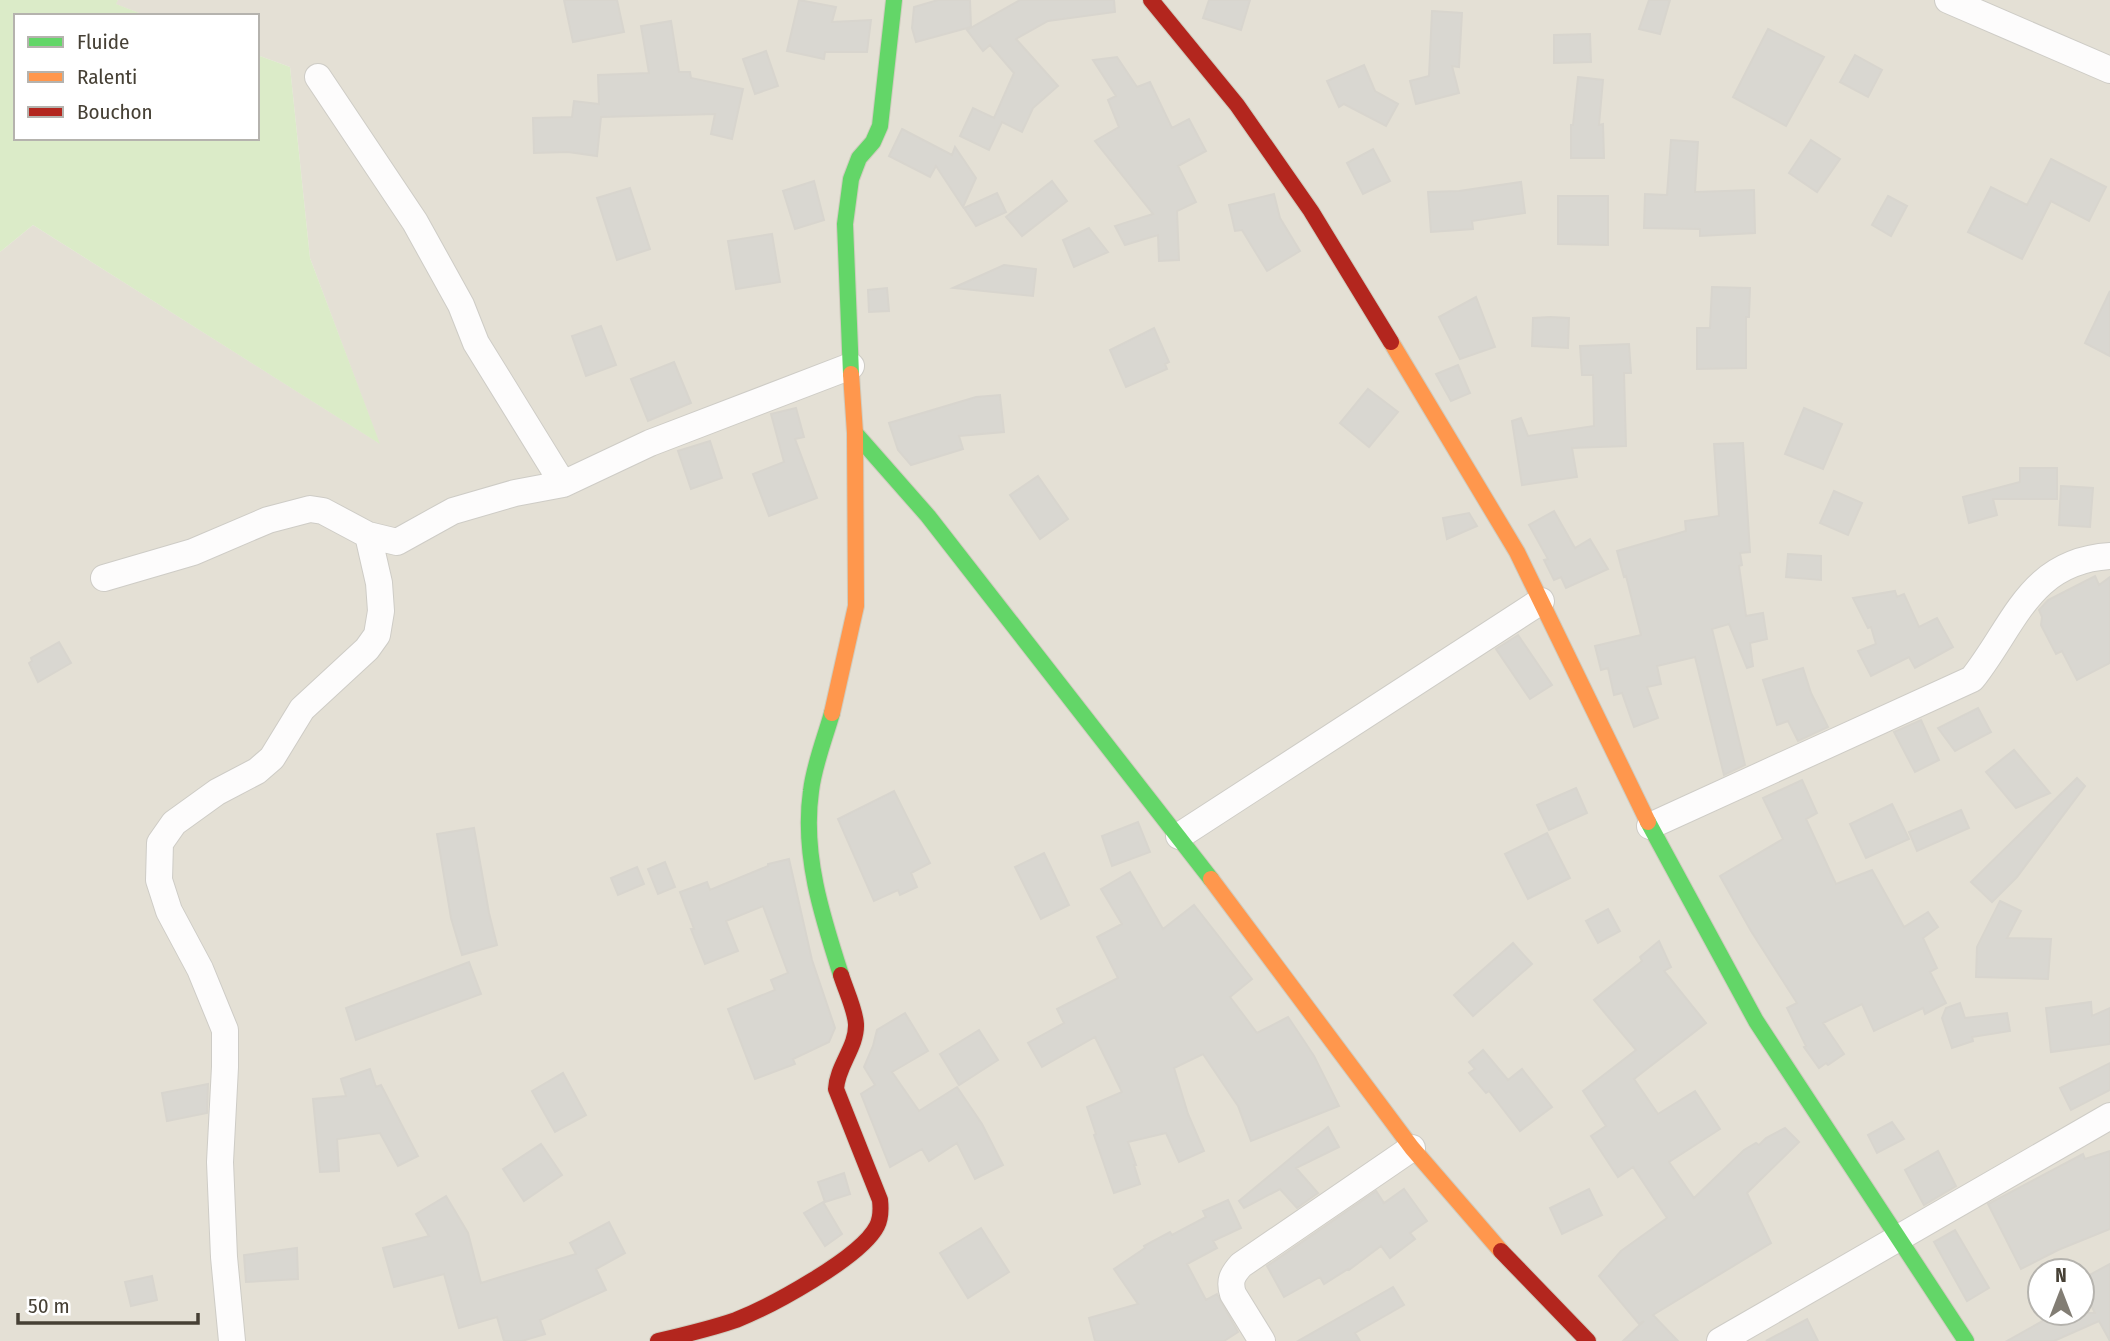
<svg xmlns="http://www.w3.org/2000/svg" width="2110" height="1341" viewBox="0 0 2110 1341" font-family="'Fira Sans Condensed',sans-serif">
	<rect width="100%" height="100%" fill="#f0eee8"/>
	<path fill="#e4e0d5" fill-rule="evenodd" d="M118,0h1992v1341h-2110v-1089l33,-27 346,218 -69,-185 -20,-191 -33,-12v-39h-110l-32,-12zM2040,1271h42v42h-42z"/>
	<path fill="#dbebc8" d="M0,0h118l-2,4 31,12h-131v122h241v-83l33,12 20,191 70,186 -347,-219 -33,27z"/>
	<path fill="#d9d7d1" stroke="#d8d5ce" stroke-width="2" d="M564,0h53l7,32 -51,10z
		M799,0l37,7 -4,15 39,-2 -4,32h-42l-1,7 -37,-8z
		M938,0h32l1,27 -55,15 -4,-14 2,-21z
		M1020,0h94l1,12 -67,9 -32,18 42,47 -25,22 -11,24 -20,-10 -13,28 -29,-14 13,-28 21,10 20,-45 -24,-28 -7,6 -16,-21z
		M1209,0h41l-9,30 -38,-12z
		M1649,0h21l-10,34 -21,-5z
		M1432,11l30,2 -3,54 -7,-1 7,27 -43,11 -6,-23 19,-5z
		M671,21l8,51h11l1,6 52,11 -11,50 -21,-5 4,-20 -114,3 -4,39 -29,-4 -34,1 -1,-35 39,-1 2,-16 25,3 -1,-29 51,-2 -8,-47z
		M1768,29l56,28 -38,69 -53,-29z
		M1590,34l1,28 -37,1v-28z
		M766,51l12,35 -23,8 -12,-35z
		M1855,55l27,15 -14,27 -28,-15z
		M1117,57l20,30 13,-5 22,46 17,-9 17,32 -28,15 18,36 -19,9 2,49 -20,1 -1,-26 -33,10 -10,-19 38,-12 -58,-73 24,-14 -11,-27 8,-4 -23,-36z
		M1364,65l11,26 23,13 -12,22 -42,-22 -5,3 -12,-26z
		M1578,77l25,3 -4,45 4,-1 1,34h-33v-33h2z
		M902,129l50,26 3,-8 21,31 -13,29 -27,-41 -6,11 -41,-21z
		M1671,140l27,2 -3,50 59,-2 1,43 -55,3v-7l-56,-1 1,-34 22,1z
		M1811,140l29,19 -23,33 -28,-19z
		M1373,149l17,32 -27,13 -16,-31z
		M2051,159l55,28 -17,34 -38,-20 -29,58 -54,-27 23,-45 36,18z
		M814,181l10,39 -29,9 -12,-38z
		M1052,181l15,20 -45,35 -16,-19z
		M1521,182l4,31 -53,8 1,8 -42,3 -3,-40 31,-1z
		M630,188l20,61 -33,11 -20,-62z
		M997,193l9,19 -30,14 -12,-18z
		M1274,194l6,24 20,33 -33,20 -25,-41 -7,1 -6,-26z
		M1558,196h50v49l-50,-1z
		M1888,196l19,10 -16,30 -19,-11z
		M1089,228l19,24 -34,15 -11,-27z
		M772,234l8,48 -44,7 -8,-48z
		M1004,265l32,4 -3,27 -80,-8z
		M1712,287l38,1 -1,29h-3v51l-49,1v-41h13z
		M887,288l2,23 -20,1 -1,-22z
		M2110,291v65l-25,-13z
		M1476,297l19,50 -35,12 -21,-42z
		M1550,317l19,1 -1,30 -36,-2 1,-28z
		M601,326l15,39 -30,11 -14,-40z
		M1154,328l15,34 -4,2 2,5 -41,18 -16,-37z
		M1629,344l2,29h-7l2,73 -54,2 5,29 -55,8 -10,-64 9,-3 7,18 66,-10 -1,-51h-11l-2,-29z
		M674,362l17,41 -43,18 -17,-42z
		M1458,365l12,28 -19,8 -15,-27z
		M1368,389l30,23 -29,35 -29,-24z
		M1000,395l4,37 -45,4 4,13 -52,16 -13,-15 -9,-27 87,-26z
		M796,408l8,29 -9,2 22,59 -48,18 -16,-42 31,-12 -13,-48z
		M1804,408l38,16 -19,45 -38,-15z
		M710,441l12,37 -31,11 -13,-38z
		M1743,443l7,109 -10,1 2,12 -3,1 7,50 17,-3 4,26 -17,4 3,23 -6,2 -18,-44 -17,5 33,136 -21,10 -29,-118 -38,9 4,18 -14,3 11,31 -24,9 -12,-34 -8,2 -6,-27 -7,2 -6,-24 46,-11 -15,-59 -2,1 -7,-26 69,-20 -1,-10 34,-5 -5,-72z
		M2020,468h37v31h-64l4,16 -28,8 -6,-26 57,-15z
		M1038,476l30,43 -28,20 -30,-44z
		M2061,486l32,2 -3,39 -31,-2z
		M1834,491l28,12 -14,32 -28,-12z
		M1554,511l21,37 15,-9 18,30 -42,19 -5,-11 -7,3 -10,-20 4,-1 -19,-34z
		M1469,513l8,13 -30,13 -4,-21z
		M1788,554l33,2v24l-35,-3z
		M2095,576l4,9 11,-8v86l-33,17 -15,-29 -6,3 -15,-29 1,-8 -3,-7 9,-10z
		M1895,591l2,6 7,-3 15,33 18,-9 16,29 -38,21 -6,-11 -38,19 -13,-25 18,-7 -5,-17 -3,1 -15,-30z
		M1518,635l34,50 -22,14 -34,-50z
		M59,642l12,21 -33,19 -9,-19 3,-2 -1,-3z
		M1803,668l8,25 17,34 -30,14 -10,-20 -11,4 -14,-45z
		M1978,708l13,24 -36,19 -17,-23z
		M1921,720l18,40 -24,12 -21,-40z
		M2014,750l36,43 -34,15 -30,-36z
		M2077,778l8,8 -68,91 -25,25 -21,-20z
		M1802,780l15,33 -11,6 30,65 36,-14 32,57 24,-15 10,15 -15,11 14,30 -7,4 16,31 -21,11 -2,-6 -49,23 -12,-27 -39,19 21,31 -16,11 -2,-2 -7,5 -15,-21 2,-1 -19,-38 10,-5 -46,-72 -31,-55 63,-37 -20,-41z
		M1576,788l11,25 -38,17 -12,-25z
		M894,791l36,72 -19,10 6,14 -17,8 -2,-5 -24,11 -36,-82z
		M1892,804l17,35 -43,19 -16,-34z
		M1961,810l8,18 -52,23 -8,-19z
		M1138,822l12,30 -38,14 -10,-30z
		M474,828l15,85 8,32 -35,10 -11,-37 -14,-84z
		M1547,833l23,45 -42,21 -23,-45z
		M1044,853l25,52 -28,14 -26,-52z
		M789,859l23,101 23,68 -6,14 -36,17 2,5 -40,15 -27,-70 47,-19 -4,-10 17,-7 -25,-67 -37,15 12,30 -33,13 -14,-35h3l-14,-37 27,-10 3,8 58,-24v-2z
		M665,862l10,25 -17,7 -10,-25z
		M637,867l7,17 -26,11 -7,-17z
		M1130,872l33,57 31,-24 58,74 -22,18 27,36 31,-16 26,39 25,50 -88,35 -13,-35 -35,-52 -29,14 14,46 16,37 -25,11 -13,-29 -38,9 8,23h-2l6,19 -26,9 -20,-58 2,-1 -9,-27 35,-15 -27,-55 -53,30 -14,-24 36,-20 -7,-14 61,-31 -21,-41 25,-13 -21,-35z
		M2000,901l21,10 -14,27 44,1 -3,40 -72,-2 1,-30z
		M1608,909l12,22 -22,12 -12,-22z
		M1659,941l12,26 -7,4 42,52 -72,56 24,35 37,-23 25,38 -51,33 25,36 50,-48 12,-7 3,2 7,-7 19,-10 14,14 -52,51 24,50 -118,72 25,26h-55l21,-20 -5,3 -40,-48 22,-25 46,-33 -34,-51 -15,10 -27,-41 15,-10 -23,-35 53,-41 -42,-50 48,-39 -2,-4z
		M1513,943l19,21 -59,52 -19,-21z
		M469,962l12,32 -125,46 -10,-32z
		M2091,1002l1,14 18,-8v36l-59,8 -5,-44z
		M1960,1003l5,15 42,-5 3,18 -38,6 1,4 -21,7 -10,-30 4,-10z
		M905,1013l23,38 -36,21 27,39 38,-24 25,37 21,41 -28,14 -18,-36 -28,18 -7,-12 -32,18 -29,-73 14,-9 -11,-18 9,-21 4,-16z
		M979,1030l19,30 -39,25 -19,-31z
		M1483,1050l25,30 14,-11 30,38 -32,24 -31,-40 -3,2 -17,-20 6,-4 -6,-7z
		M2110,1063v27l-39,20 -11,-22z
		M370,1069l6,18 5,-2 37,71 -20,10 -18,-33 -43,6 2,32 -19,1 -7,-73 33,-3 -5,-17z
		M563,1073l23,42 -31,17 -23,-41z
		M208,1084l-1,29 -40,8 -5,-28z
		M1892,1122l12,17 -27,14 -9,-18z
		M1328,1127l11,20 -43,21 22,25 -21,15 -17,-19 -36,19 -5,-7z
		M541,1144l21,31 -38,26 -21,-32z
		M1938,1151l18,35 -32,19 -19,-35z
		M2110,1151v78l-52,21 -37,19 -33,-65 95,-50 2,5z
		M844,1173l6,21 -25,8 -7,-20z
		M1404,1189l23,32 -17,12 5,6 -25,19 -9,-12 -32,24 -1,-1 -24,15 -4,-7 -36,20 -17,-31 109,-75 8,12z
		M1589,1189l13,26 -40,19 -12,-26z
		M446,1196l22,37 13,50 95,-29 -6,-11 39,-21 16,31 -29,16 10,21 -66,30 5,14 -23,7h-18l-7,-24 -38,11 -15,-54 -50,13 -11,-39 46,-12 -13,-22z
		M1228,1200l13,28 -28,13 4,7 -30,16 19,36 11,-6 21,38 -14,9h-129l-6,-23 49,-14 -24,-35 31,-21 -1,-2 26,-14 2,3 34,-18 -3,-6z
		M823,1202l19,32 -17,12 -21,-33z
		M981,1228l28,44 -41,26 -28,-45z
		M1955,1230l34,58 -22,13 -33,-59z
		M297,1248l1,31 -52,3 -2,-27z
		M2110,1264v77l-11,-20 -45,20h-47l50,-28h38l-13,-25v-9z
		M152,1276l5,24 -26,6 -6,-24z
		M1393,1287l11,18 -49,28 5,8h-62z
		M1807,1319l11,22h-52z"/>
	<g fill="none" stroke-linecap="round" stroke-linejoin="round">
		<defs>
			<path id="street" d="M1948,0l162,70
				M318,77l97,145 46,83 15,38 87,141
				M104,578l89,-26 75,-32 42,-11 13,2 45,24 29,7 56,-31 62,-18 48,-9 87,-41 201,-77
				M1650,826l322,-147c43,-54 57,-118 138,-123
				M1179,836l362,-235
				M232,1341l-8,-84 -4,-95 5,-95v-37l-25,-61 -31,-58 -10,-31 1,-37 14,-20 43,-31 40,-21 15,-13 30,-49 65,-60 10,-14 4,-24 -2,-28 -11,-48
				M1262,1341l-29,-47c-4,-13 -1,-19 8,-29l171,-117
				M1720,1341l390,-225"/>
			<path id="fast" d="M851,374l-6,-150 6,-45 8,-21 14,-16 7,-16 14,-126
				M855,433l73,83 283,363
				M832,713c-7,25 -18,52 -21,78 -9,63 11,125 30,184
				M1648,822l108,199 210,320"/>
			<path id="slow" d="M1391,342l126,210 131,270
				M832,713l24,-107 -1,-173 -4,-59
				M1211,879l201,269 89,103"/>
			<path id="jam" d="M1151,0l86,105 74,106 80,131
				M1501,1251l87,90
				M658,1341c26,-6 52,-12 78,-21 33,-13 125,-62 141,-94 4,-8 4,-17 3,-26l-44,-111c1,-23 21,-42 20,-65 -1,-15 -10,-33 -15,-49"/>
		</defs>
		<use href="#street" stroke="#ceccc6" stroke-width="28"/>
		<use href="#fast" stroke="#d0ccbf" stroke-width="18"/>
		<use href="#slow" stroke="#d0ccbf" stroke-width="18"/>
		<use href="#jam" stroke="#d0ccbf" stroke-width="18"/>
		<use href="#street" stroke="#fdfcfc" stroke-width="26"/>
		<use href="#fast" stroke="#63d668" stroke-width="16"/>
		<use href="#slow" stroke="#ff974d" stroke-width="16"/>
		<use href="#jam" stroke="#b3261e" stroke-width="16"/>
	</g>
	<rect x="14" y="14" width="245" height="126" fill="#ffffff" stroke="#b5b3ae" stroke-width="2"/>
	<rect x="28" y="37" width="35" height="10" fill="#63d668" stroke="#b5b3ae" stroke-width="2"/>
	<text x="77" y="49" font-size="21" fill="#464035">Fluide</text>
	<rect x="28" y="72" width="35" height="10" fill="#ff974d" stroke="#b5b3ae" stroke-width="2"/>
	<text x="77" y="84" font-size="21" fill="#464035">Ralenti</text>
	<rect x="28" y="107" width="35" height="10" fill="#b3261e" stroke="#b5b3ae" stroke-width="2"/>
	<text x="77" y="119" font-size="21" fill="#464035">Bouchon</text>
	<g transform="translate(2061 1292)"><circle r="33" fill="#ffffff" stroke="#b5b3ae" stroke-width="2"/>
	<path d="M0-5L12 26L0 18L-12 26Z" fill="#827d74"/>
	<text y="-10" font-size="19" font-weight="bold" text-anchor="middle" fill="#464035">N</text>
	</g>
	<path d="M18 1313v10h180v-10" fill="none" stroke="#464035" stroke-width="3.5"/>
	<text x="28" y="1313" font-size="21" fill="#464035" stroke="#ffffff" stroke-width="5" paint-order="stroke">50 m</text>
</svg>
